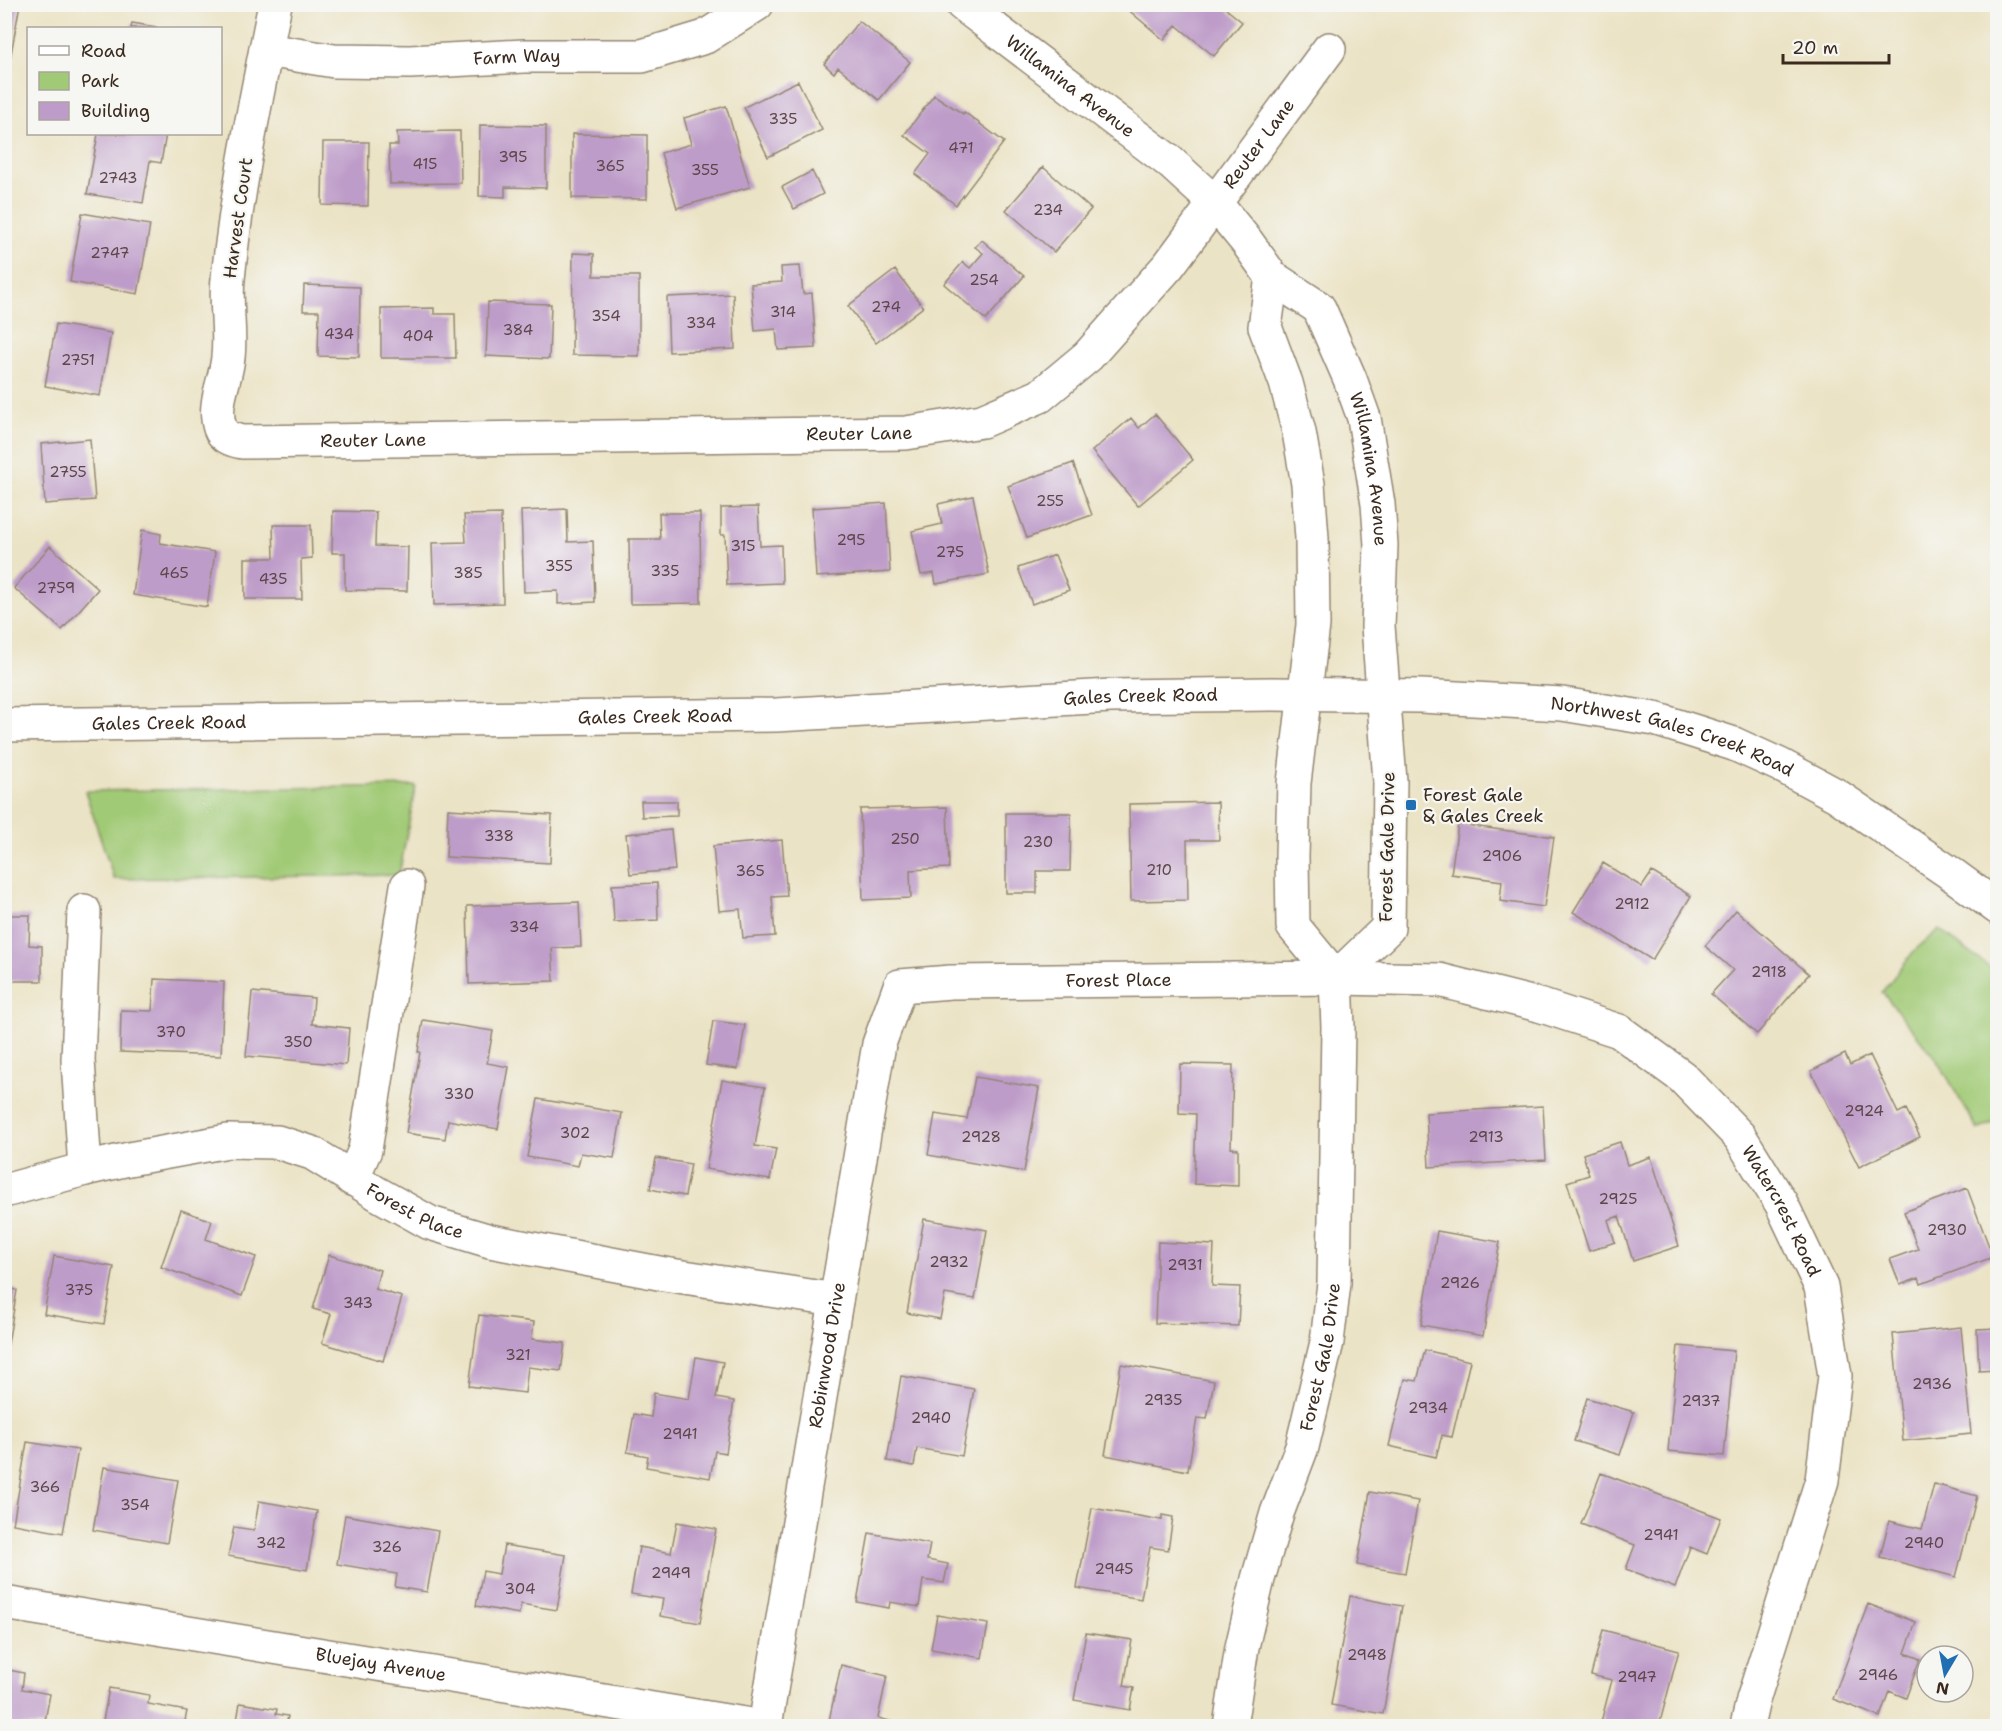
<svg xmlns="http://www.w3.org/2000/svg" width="2002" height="1731" viewBox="0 0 2002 1731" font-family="'Shantell Sans',sans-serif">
	<rect width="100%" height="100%" fill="#f6f6f2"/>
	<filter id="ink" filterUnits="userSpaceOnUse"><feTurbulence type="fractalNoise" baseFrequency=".0167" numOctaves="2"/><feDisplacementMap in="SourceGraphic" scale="12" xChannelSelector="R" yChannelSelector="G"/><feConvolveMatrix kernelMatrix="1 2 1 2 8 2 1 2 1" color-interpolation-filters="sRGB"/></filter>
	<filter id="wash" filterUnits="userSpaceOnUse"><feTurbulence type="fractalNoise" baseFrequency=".008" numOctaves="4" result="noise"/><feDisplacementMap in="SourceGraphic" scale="24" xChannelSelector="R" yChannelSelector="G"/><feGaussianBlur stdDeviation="1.35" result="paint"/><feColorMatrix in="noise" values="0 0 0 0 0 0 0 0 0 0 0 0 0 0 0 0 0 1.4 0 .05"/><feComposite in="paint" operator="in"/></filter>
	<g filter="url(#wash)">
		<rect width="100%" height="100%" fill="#ebe3c5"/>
		<path fill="#a1ca76" stroke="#6e7a4a" stroke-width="1.5" d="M416,786l-17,89 -285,4 -29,-88z
			M1939,929l58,44v148l-19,9 -42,-71 -54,-67 32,-41z"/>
		<g id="blocks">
			<path fill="#be9cc9" d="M4,4h16l-12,67 -4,-1z
				M1130,4h90l22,18 -28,34 -38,-31 -12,15 -38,-32z
				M859,21l51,41 -31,38 -41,-33 -4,6 -10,-9z
				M132,23l24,4v1h-25z
				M798,81l24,49 -54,27 -24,-50z
				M934,95l29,19 1,-2 40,30 -48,63 -41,-31 15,-20 -26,-19z
				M726,106l24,81 -73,21 -16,-55 30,-9 -7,-26z
				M480,125l66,1v62l-41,-1v10l-26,-1z
				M460,131l1,52 -71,1 -1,-39h9l-1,-13z
				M98,134h68l-5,29 -11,-2 -7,42 -56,-9z
				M572,134l75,1v64l-75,-1z
				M323,142h46l-1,64 -46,-1z
				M1043,167l48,42 -37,43 -48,-42z
				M812,171l11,23 -29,15 -12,-22z
				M82,213l68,12 -12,69 -68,-12z
				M982,240l42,36 -38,44 -42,-36 19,-22 7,6 13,-15 -8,-6z
				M573,253l21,1v22h45v80l-67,-1z
				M800,266l3,28 9,-1 4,55 -38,2 -2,-21 -21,2 -4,-47 31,-2 -1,-15z
				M895,270l28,37 -47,36 -28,-37z
				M304,285l56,2 -1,70 -41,-1 1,-45h-16z
				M733,294l2,55 -66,3 -2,-55z
				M488,302l63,2 -2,55 -63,-3z
				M434,308v6h21l1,44h-75v-49z
				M56,324l55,9 -11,63 -55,-10z
				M1155,414l38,46 -55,46 -46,-55 39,-33 8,10z
				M90,439l5,61 -50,4 -4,-60z
				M1073,463l19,52 -65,23 -19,-52z
				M973,496l16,78 -53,10 -2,-11 -13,2 -9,-44 30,-7 -4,-20z
				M886,503l4,69 -74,5 -4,-69z
				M758,507l2,39 21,-1 1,38 -55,2 -2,-50h-4v-27z
				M567,509l1,33 25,-1 2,61 -37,2v-13l-34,1 -3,-81z
				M333,511l43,1 -1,34 33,1 -1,44 -62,-1v-37h-13z
				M659,513h41l1,90 -71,1 -1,-65h31z
				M501,514l2,89 -69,2 -2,-62 34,-1 -2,-27z
				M273,525h38l1,33 -11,1 1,40h-57v-41h29z
				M142,530l19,4 -1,9 55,9 -8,55 -74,-12z
				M50,546l48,43 -36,41 -48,-42z
				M1055,555l14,35 -37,14 -14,-36z
				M641,801h36v15l-35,1z
				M1218,802l1,38h-32l1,60 -57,1 -2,-97z
				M947,807l2,61 -39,2 1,28 -48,2 -3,-91z
				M448,809l104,6 -2,48 -104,-6z
				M1006,813h65l-1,58h-33v22h-31z
				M1458,824l96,13 -10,70 -44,-6 2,-20 -51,-7z
				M671,830l4,40 -45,4 -4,-40z
				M782,840l5,56 -15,1 3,39 -32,2 -3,-29 -21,2 -6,-65z
				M1603,863l39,24 10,-15 39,24 -39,64 -79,-48z
				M657,883l1,37 -44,2 -2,-37z
				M579,902l2,45 -29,1 2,33 -85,3 -2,-78z
				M1736,910l73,64 -52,60 -46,-40 22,-24 -28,-24z
				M4,915h26l-1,30 13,1v35h-38z
				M154,979l70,3 -3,74 -101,-4 1,-42 31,1z
				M252,992l62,6 -2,26 37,4 -3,37 -100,-9z
				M423,1020l70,11 -6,32 22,4 -11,62 -50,-9 -3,19 -39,-6 14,-81h-2z
				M713,1021l32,4 -7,44 -32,-4z
				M1845,1054l5,11 20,-10 28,58 8,-4 14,28 -61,30 -48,-96z
				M1180,1064l53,1 -2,83 7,1v37l-44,-2 2,-70 -17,-1z
				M975,1077l64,11 -15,84 -96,-17 7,-41 32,5z
				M722,1080l43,7 -10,59 21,3 -6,31 -64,-11z
				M538,1099l84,14 -8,45 -33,-5 -3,13 -51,-9z
				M1543,1106l3,54 -117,7 -3,-54z
				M1620,1142l7,23 24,-8 28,89 -46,15 -14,-45 -11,4 7,22 -26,9 -22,-69 22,-7 -6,-21z
				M656,1158l35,6 -6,32 -35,-7z
				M1967,1188l26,69 -72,27 -2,-6 -19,7 -10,-26 28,-10 -14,-37z
				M181,1210l31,11 -6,18 50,18 -14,39 -81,-29z
				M924,1219l63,11 -12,69 -30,-5 -5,25 -33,-6z
				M1437,1231l63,11 -17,94 -62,-11z
				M1158,1242l56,3 -2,41 28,1 -2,39 -83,-3z
				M329,1255l51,15 -5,19 27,8 -19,64 -61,-18 9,-29 -18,-5z
				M54,1256l60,11 -10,57 -60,-10z
				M4,1287l13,3 -9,54 -4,-1z
				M479,1315l55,7 -2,17 33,4 -4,28 -33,-4 -3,26 -56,-7z
				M1961,1327l10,107 -68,7 -10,-107z
				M1998,1328v42l-19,1 -2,-42z
				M1678,1346l56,5 -10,105 -56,-5z
				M1425,1350l45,11 -18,76 -10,-2 -6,22 -47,-11 16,-67 12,2z
				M696,1357l27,5 -7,36 18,3 -8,52 -11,-2 -5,27 -64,-11 2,-11 -21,-4 7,-38 17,3 3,-24 35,6z
				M1121,1364l93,17 -7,38 -10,-1 -9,53 -83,-16z
				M901,1376l73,13 -12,67 -45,-8 -3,18 -27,-5z
				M1587,1398l47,14 -14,43 -46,-14z
				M27,1442l51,8 -15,83 -50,-9z
				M104,1467l74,13 -11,63 -74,-13z
				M1601,1473l120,45 -14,36 -17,-7 -15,41 -49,-19 9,-24 -54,-21z
				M1934,1484l43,12 -21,81 -76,-20 9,-36 33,8z
				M1370,1492l48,9 -13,72 -48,-8z
				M259,1501l58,10 -10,59 -79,-14 6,-29 20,3z
				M1092,1508l70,12v-5l11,2 -5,33 -18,-3 -9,52 -64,-11z
				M345,1515l93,16 -11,61 -32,-5 2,-13 -60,-10z
				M677,1522l39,7 -16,94 -40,-7 3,-17 -32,-5 8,-47 32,6z
				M869,1533l61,11 -3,16 21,4 -4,19 -21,-3 -4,27 -29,-5 -1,6 -32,-6z
				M504,1545l62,10 -9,55 -36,-6 -2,10 -43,-8 7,-35 16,3z
				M1350,1596l52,10 -19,108 -52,-9z
				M1868,1604l48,18 -11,31 15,6 -14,39 -17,-7 -9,26 -47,-18z
				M937,1615l51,9 -6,34 -51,-9z
				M1603,1630l76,20 -20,76h-59l12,-46 -21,-5z
				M1086,1633l46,7 -8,46 10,2 -4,22 -56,-10z
				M841,1665l46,11 -9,42 31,8h-72l-9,-1z
				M4,1669l20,4 -2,16 28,5 -6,32h-40z
				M109,1688l40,7 -1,9 39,7 -3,15h-82z
				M240,1703l37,6 -1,5 12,2 -2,10h-50z"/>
		</g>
	</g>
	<g filter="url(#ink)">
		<use href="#blocks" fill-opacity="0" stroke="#938672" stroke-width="1.5"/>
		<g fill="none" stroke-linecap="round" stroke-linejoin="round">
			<defs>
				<g id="minor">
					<path id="s1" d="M275,4c-18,91 -38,183 -47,275 -3,26 3,52 0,78 -2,24 -16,47 -8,71 3,9 13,12 22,14l664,-9 76,-12 58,-25 48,-40 81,-91 160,-216"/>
					<path id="s2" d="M962,4l208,158 45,41 32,39 25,35 47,31 31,71 14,39 14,86 3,41 -3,81 12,155 -2,147 -52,50"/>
					<path id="s3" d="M266,50l68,11 76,1 114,-6h118l63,-19 52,-33"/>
					<path d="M84,911l-6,149 7,109"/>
					<path d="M352,1179l13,-29 42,-264"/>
					<path id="s4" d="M4,1191l81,-22 44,-10 99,-18 49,1 35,11 66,41 52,29 60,18 174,33 172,26"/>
					<path id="s5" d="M4,1603l753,123"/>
					<path id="s6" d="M765,1726l114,-682 21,-58 51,-4 385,-4 103,2 100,25 80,26 63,46 58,60 41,66 40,84 14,89 -13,104 -69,220 -6,26"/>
					<path id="s7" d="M1230,1726l12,-79 16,-68 19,-66 25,-66 25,-105 7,-59 4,-256 -2,-49 -43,-52 -1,-70 2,-73 19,-158 -1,-87 -4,-54 -9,-52 -13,-49 -21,-56 7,-50"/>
				</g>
				<g id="major">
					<path id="s8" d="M4,725l772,-10 335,-19 161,-2 149,2 141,8 93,15 79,25 46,21 56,30 117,80 45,33"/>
				</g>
			</defs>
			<use href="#minor" stroke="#938672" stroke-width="36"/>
			<use href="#major" stroke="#938672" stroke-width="36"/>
			<use href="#minor" stroke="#fff" stroke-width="33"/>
			<use href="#major" stroke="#fff" stroke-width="33"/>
		</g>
	</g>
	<rect fill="#1f6fb2" stroke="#f6f6f2" stroke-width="2" x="1405" y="799" width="12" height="12" rx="3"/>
	<g text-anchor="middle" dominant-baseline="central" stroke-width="4.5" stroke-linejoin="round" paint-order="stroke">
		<g font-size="15" fill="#5c4649">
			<text x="783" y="119">335</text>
			<text x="961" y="148">471</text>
			<text x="513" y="157">395</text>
			<text x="425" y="164">415</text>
			<text x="610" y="166">365</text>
			<text x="705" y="170">355</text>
			<text x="118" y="178">2743</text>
			<text x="1048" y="210">234</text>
			<text x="110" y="253">2747</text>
			<text x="984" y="280">254</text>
			<text x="886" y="307">274</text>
			<text x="783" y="312">314</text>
			<text x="606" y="316">354</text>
			<text x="701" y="323">334</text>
			<text x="518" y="330">384</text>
			<text x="339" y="334">434</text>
			<text x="418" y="336">404</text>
			<text x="78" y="360">2751</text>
			<text x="68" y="472">2755</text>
			<text x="1050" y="501">255</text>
			<text x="851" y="540">295</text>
			<text x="743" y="546">315</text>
			<text x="950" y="552">275</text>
			<text x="559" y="566">355</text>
			<text x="665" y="571">335</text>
			<text x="174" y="573">465</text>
			<text x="468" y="573">385</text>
			<text x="273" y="579">435</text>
			<text x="56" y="588">2759</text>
			<text x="499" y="836">338</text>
			<text x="905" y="839">250</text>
			<text x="1038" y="842">230</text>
			<text x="1502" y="856">2906</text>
			<text x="1159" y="870">210</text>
			<text x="750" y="871">365</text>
			<text x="1632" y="904">2912</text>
			<text x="524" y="927">334</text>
			<text x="1769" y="972">2918</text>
			<text x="171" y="1032">370</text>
			<text x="298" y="1042">350</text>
			<text x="459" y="1094">330</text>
			<text x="1864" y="1111">2924</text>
			<text x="575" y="1133">302</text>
			<text x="981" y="1137">2928</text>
			<text x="1486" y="1137">2913</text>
			<text x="1618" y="1199">2925</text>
			<text x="1947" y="1230">2930</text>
			<text x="949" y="1262">2932</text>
			<text x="1185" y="1265">2931</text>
			<text x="1460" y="1283">2926</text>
			<text x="79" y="1290">375</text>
			<text x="358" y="1303">343</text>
			<text x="518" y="1355">321</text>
			<text x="1932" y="1384">2936</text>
			<text x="1163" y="1400">2935</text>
			<text x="1701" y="1401">2937</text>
			<text x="1428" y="1408">2934</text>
			<text x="931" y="1418">2940</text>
			<text x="680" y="1434">2941</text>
			<text x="45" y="1487">366</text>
			<text x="135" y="1505">354</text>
			<text x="1661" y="1535">2941</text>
			<text x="271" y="1543">342</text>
			<text x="1924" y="1543">2940</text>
			<text x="387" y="1547">326</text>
			<text x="1114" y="1569">2945</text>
			<text x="671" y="1573">2949</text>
			<text x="520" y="1589">304</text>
			<text x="1367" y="1655">2948</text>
			<text x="1878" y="1675">2946</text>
			<text x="1637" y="1677">2947</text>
		</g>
		<g font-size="18" fill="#3b2a1e" stroke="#f6f6f2">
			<text stroke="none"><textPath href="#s3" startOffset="252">Farm Way</textPath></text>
			<text stroke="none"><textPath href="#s2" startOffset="136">Willamina Avenue</textPath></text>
			<text stroke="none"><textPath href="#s1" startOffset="1596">Reuter Lane</textPath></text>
			<text transform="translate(238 218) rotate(-82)">Harvest Court</text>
			<text stroke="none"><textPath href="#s1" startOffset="1074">Reuter Lane</textPath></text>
			<text stroke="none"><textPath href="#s1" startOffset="588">Reuter Lane</textPath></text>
			<text stroke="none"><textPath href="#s2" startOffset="642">Willamina Avenue</textPath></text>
			<text stroke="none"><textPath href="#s8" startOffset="1137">Gales Creek Road</textPath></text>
			<text stroke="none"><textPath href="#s8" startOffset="651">Gales Creek Road</textPath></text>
			<text stroke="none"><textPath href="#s8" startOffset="165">Gales Creek Road</textPath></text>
			<text stroke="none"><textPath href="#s8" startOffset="1674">Northwest Gales Creek Road</textPath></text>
			<text transform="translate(1387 847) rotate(-89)">Forest Gale Drive</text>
			<text stroke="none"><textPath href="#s6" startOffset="972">Forest Place</textPath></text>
			<text stroke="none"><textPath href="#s4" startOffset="434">Forest Place</textPath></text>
			<text stroke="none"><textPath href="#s6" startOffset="1726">Watercrest Road</textPath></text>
			<text stroke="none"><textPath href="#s6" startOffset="376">Robinwood Drive</textPath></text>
			<text stroke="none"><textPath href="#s7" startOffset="381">Forest Gale Drive</textPath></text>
			<text stroke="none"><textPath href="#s5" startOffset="382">Bluejay Avenue</textPath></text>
		</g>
		<g font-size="18" fill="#3b2a1e" stroke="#f6f6f2" text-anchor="start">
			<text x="1423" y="795">Forest Gale<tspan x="1423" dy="21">&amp; Gales Creek</tspan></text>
		</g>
	</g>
	<rect width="2002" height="1731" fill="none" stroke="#f6f6f2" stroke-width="24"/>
	<rect x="27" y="27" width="195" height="108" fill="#f6f6f2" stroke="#aba49d" stroke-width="1.5"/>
	<rect x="39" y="46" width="30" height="9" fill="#ffffff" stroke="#aba49d" stroke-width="1.5"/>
	<text x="81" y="57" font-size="18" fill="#3b2a1e">Road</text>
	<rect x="39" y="72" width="30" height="18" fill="#a1ca76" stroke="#aba49d" stroke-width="1.5"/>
	<text x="81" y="87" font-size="18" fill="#3b2a1e">Park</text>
	<rect x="39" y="102" width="30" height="18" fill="#be9cc9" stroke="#aba49d" stroke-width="1.5"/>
	<text x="81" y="117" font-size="18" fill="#3b2a1e">Building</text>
	<g transform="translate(1945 1674) rotate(190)"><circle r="28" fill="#f6f6f2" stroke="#aba49d" stroke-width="1.5"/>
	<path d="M0-4.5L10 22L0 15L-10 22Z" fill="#1f6fb2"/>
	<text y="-9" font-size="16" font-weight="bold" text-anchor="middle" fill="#3b2a1e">N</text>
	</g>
	<path d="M1783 54v9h106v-9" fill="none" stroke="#3b2a1e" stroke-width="3"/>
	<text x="1792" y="54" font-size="18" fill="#3b2a1e" stroke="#f6f6f2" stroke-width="4.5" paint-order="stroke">20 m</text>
</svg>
